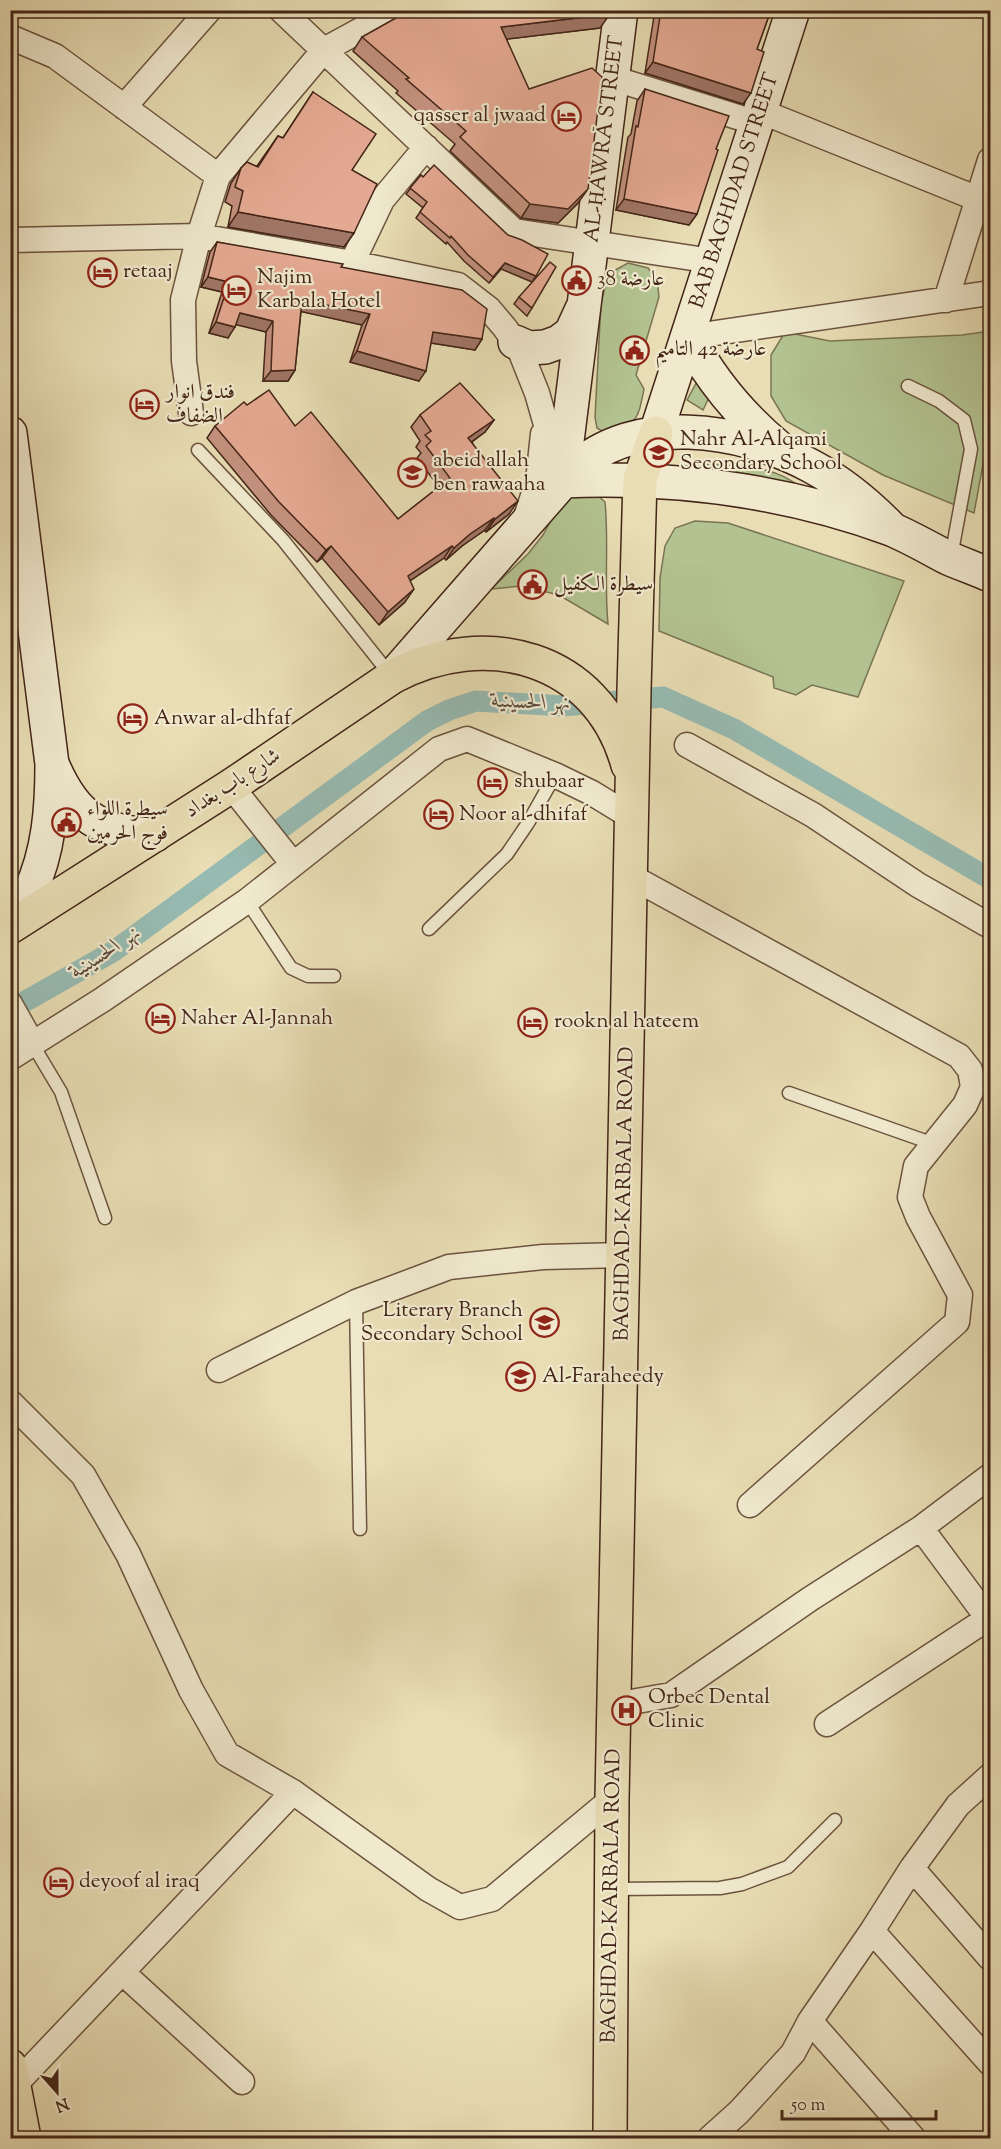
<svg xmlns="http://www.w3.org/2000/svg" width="1001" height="2149" viewBox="0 0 1001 2149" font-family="'Sorts Mill Goudy',Amiri,serif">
	<rect width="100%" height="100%" fill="#e8ddb4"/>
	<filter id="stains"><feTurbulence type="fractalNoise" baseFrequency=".00333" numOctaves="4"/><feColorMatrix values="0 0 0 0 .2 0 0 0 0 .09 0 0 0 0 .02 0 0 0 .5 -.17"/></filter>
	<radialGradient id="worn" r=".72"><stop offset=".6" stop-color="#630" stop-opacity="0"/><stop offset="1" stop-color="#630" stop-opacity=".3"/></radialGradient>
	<path fill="#b2c290" stroke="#7a7454" stroke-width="1.5" d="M628,263l20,5 9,11 2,18 -23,78 8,14c-6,30 -6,35 -37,45l-10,-6 -2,-11 6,-114 5,-20 9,-13z
		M990,331v96l-16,86 -91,-38 -97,-54 -15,-25v-41l14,-23 45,9 132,-6z
		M699,378l16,7 -12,25 -16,-10z
		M710,464c31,2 68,2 92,25l-121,-22z
		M592,490l13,12c4,41 -1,81 3,122l-49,-29 -37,-9 -31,3 37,-35 15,-19 19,-35z
		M695,521l33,2 176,58 -46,116 -46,-12 -16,10 -22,-7 -1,-11 -114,-46 1,-53 5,-32 10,-18z"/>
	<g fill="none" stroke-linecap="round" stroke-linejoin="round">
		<path stroke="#97bbb2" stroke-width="21" d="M10,1010l104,-59 313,-230 22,-11 27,-9 87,5 100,-9 71,32 256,150"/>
		<defs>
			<path id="lane" d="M908,386l31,15 25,19 7,29 -20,108
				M198,450l85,90 109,137
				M247,901l44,67 17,8h26
				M429,929l78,-75 21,-31 27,-48
				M33,1045l28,47 44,126
				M789,1093l145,51
				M356,1302l4,227
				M613,1889l107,-1 22,-4 46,-17 47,-47"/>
			<path id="street" d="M281,10l233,221 198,30
				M10,37l45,19 163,120
				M612,78l145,45
				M124,107l85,-97
				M760,111l218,88
				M10,240l189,-4 153,27 106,22 31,24 16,19 14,20 18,45 22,77
				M352,263l30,-63 44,-53
				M946,300l44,-140
				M688,337l302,-44
				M191,413l-7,-52 -1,-61 16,-64 19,-60 106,-126 73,-40
				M526,517l12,-36 5,-47
				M687,745l126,70 105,70 72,41
				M231,786l62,78
				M632,877l327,179 11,14 3,17 -8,18 -49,61 -6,31 8,20 42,78 -3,27 -207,183
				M10,1004l23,41
				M10,1058l92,-58 145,-99 192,-152 28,-10 88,36 37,18 41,25
				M219,1370l137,-68 93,-35 94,-10 81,-2
				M10,1402l73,73 45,79 63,136 36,64 66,38
				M921,1528l69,93
				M614,1705l57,-10 139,-96 111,-71 69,-52
				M827,1724l163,-107
				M912,1868l78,90
				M872,1931l118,132
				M123,1973l119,109
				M810,2021l103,117
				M10,2090l283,-298 135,97 32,18 32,-8 120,-100
				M710,2138l29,-26 54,-59 17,-32 62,-90 40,-63 46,-63 32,-29"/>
			<path id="secondary" d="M688,337c23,43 53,79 90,110
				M515,342l14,6 16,-1 14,-5 12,-9 11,-24
				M10,433l42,331c0,44 -3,87 -22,128 -6,11 -13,22 -20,32
				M656,433l137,-423
				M562,481l59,-471
				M562,481c113,-5 222,9 329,48 19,8 38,19 57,29 14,6 28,11 42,17
				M392,677l180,-206c63,-59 169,-43 239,-5 32,17 58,39 82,64
				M53,766c22,51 47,67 102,69"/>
			<path id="highway" d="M10,927l221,-141 161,-109c93,-50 206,-21 236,88
				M10,2066l14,72
				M610,2138l2,-339 22,-1109 6,-211 16,-46"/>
		</defs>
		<use href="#lane" stroke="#6c533e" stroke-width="15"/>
		<use href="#street" stroke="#6c533e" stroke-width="27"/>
		<use href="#secondary" stroke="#432517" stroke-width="36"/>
		<use href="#highway" stroke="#432517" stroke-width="36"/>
		<use href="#lane" stroke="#f0e9ce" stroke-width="12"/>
		<use href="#street" stroke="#f0e9ce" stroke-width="24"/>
		<use href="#secondary" stroke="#f0e9ce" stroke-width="33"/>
		<use href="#highway" stroke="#e8ddb4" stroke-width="33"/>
	</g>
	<path fill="#c4917e" stroke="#432517" stroke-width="1.5" d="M655,10h116l-14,39 -14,55 -98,-31z
		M600,28l-94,11 72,164 -20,20 -37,-5 -71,-67 5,-7 -59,-51 2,-2 -45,-40 9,-14z
		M645,89l71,60 -19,65 -8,11 -73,-15 12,-73 3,-3 6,-33z
		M313,92l39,78 2,63 -10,14 -116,-20 4,-21 -7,-4 6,-19 10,-15 16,-2 21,-30 5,2z
		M421,175l80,94 -12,14 -25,-22 -17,-19 -1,2 -30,-26 7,-10 -17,-14z
		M217,242l124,25 141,72 -7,11 -44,-7 -12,38 -69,-19 12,-37 -61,-14 -6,59 -7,11h-25l3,-49 -30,-8 -8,14 -19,-5 13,-41 -21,-5 9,-35z
		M519,297l13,11 -5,8 -13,-12z
		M247,405l48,21 103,93 41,-32 -22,-29 4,-5 -5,-6 4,-6 -9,-14 9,-12 74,5 -9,12 -13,10 37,72 -23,18 -1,-2 -23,16 -16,14 -2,-2 -34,23 -5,21 -26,23 -57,-67 -5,4 -46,-47 -64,-77 8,-12z"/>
	<path fill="#a07666" stroke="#432517" stroke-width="1.5" d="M610,14l-10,14 -109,13 10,-14z
		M653,62l98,31 -8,11 -98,-31z
		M588,189l-10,14 -20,20 -37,-5 9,-14z
		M624,199l73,15 -8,11 -73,-15z
		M238,212l116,21 -10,14 -116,-20z
		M505,263l31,13 -4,6 -31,-13 -12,14z
		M208,277l21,5 -7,10 -21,-5z
		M302,300l44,8 24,6 -8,11 -68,-15z
		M240,313l33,8 -7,11 -33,-8z
		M216,322l19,5 -7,11 -19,-5z
		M433,332l49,7 -7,11 -50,-8z
		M357,351l69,20 -7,10 -69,-19z
		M295,370l-7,11h-25l8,-10z
		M494,420l-9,12 -25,18 8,-12z
		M518,501l-9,13 -23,18 9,-13z
		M494,518l-9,12 -23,16 -16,14 8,-12 16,-14z
		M331,546l-9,12 -5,4 9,-12z
		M452,546l-8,12 -45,30 9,-12z
		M414,589l-9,13 -26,23 9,-13z"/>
	<path fill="#e4a992" stroke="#432517" stroke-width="1.5" d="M410,10h200v4l-109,13 28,62 63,-21 10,9 -14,112 -20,20 -38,-5 -70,-67 6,-6 -60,-52 3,-1 -47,-41z
		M661,10h110l-14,39 7,3 -13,41 -98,-31z
		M645,89l84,27 -13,33 2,1 -21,64 -73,-15 12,-73 2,1z
		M313,92l63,42 -24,36 25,14 -23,49 -116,-21 5,-21 -8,-4 6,-19 6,-6 11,5 20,-31 5,2z
		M434,165l74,70 14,5 26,14 -12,22 -31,-13 -12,14 -25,-22 -17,-19 -1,2 -30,-26 7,-10 -17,-14 11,-13 2,2z
		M217,242l126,22 -2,3 121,23 25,19 -5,30 -49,-7 -7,39 -69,-20 13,-37 -68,-14 -7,70 -24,1 2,-50 -33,-8 -5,14 -19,-5 13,-40 -21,-5z
		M550,262l6,5 -24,41 -13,-11z
		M460,383l34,37 -26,18 50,63 -23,18 -1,-1 -24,16 -16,14 -2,-2 -44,30 6,13 -26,23 -57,-66 -5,4 -47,-48 -64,-76 29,-24 3,3 22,-15 26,36 16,-14 87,107 52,-41 -24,-32 5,-5 -6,-6 6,-4 -11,-16z"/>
	<defs>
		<symbol id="hotel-ring" viewBox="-11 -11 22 22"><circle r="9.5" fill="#f0e9ce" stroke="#8f2418" stroke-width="1.5"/><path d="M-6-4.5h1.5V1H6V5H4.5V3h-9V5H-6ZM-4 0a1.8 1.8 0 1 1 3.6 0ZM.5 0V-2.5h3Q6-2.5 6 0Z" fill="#8f2418"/></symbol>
		<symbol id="civic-ring" viewBox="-11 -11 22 22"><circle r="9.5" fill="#f0e9ce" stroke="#8f2418" stroke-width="1.5"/><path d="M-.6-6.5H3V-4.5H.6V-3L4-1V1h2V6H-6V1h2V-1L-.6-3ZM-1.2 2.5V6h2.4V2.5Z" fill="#8f2418"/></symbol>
		<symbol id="school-ring" viewBox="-11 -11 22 22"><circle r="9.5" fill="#f0e9ce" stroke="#8f2418" stroke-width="1.5"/><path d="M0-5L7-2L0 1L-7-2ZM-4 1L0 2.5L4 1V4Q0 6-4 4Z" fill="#8f2418"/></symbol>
		<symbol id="hospital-ring" viewBox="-11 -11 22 22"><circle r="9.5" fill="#f0e9ce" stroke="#8f2418" stroke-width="1.5"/><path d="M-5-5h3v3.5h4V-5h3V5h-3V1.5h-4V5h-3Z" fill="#8f2418"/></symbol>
	</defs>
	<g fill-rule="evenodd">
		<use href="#hotel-ring" x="550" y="100" width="33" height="33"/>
		<use href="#hotel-ring" x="86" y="256" width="33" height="33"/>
		<use href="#civic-ring" x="560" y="264" width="33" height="33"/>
		<use href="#hotel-ring" x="220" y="274" width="33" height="33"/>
		<use href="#civic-ring" x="618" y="334" width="33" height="33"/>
		<use href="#hotel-ring" x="128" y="388" width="33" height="33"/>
		<use href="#school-ring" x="642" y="436" width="33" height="33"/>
		<use href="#school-ring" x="396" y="456" width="33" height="33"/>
		<use href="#civic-ring" x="516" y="568" width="33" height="33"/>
		<use href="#hotel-ring" x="116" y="702" width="33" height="33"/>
		<use href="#hotel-ring" x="476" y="766" width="33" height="33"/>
		<use href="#hotel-ring" x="422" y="798" width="33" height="33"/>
		<use href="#civic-ring" x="50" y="806" width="33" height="33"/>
		<use href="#hotel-ring" x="144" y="1002" width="33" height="33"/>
		<use href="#hotel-ring" x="516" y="1006" width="33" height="33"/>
		<use href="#school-ring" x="528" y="1306" width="33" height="33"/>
		<use href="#school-ring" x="504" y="1360" width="33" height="33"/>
		<use href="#hospital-ring" x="610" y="1694" width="33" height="33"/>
		<use href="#hotel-ring" x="42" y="1866" width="33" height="33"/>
	</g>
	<g text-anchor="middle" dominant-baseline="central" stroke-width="4.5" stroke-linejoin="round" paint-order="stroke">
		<g font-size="21" fill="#432517" stroke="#f0e9ce" text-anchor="start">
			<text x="546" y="116" text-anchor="end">qasser al jwaad</text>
			<text x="123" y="272">retaaj</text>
			<text x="257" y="278">Najim<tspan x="257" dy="24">Karbala Hotel</tspan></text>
			<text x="597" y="280">عارضة 38</text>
			<text x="655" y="350">عارضة 42 التاميم</text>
			<text x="166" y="393">فندق انوار<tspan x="166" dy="24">الضفاف</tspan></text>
			<text x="680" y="440">Nahr Al-Alqami<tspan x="680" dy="24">Secondary School</tspan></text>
			<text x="433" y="461">abeid allah<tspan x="433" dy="24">ben rawaaha</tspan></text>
			<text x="554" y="585">سيطرة الكفيل</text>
			<text x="154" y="719">Anwar al-dhfaf</text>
			<text x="514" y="782">shubaar</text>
			<text x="87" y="810">سيطرة اللواء<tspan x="87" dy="24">فوج الحرمين</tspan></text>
			<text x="459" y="815">Noor al-dhifaf</text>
			<text x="181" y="1019">Naher Al-Jannah</text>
			<text x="554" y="1022">rookn al hateem</text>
			<text x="523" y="1311" text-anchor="end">Literary Branch<tspan x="523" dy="24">Secondary School</tspan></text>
			<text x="542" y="1377">Al-Faraheedy</text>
			<text x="648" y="1698">Orbec Dental<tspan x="648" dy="24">Clinic</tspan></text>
			<text x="79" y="1882">deyoof al iraq</text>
		</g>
		<g font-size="21" fill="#432517" stroke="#f0e9ce">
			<text transform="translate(605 139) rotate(-83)">AL-ḤAWRĀ STREET</text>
			<text transform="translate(735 191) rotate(-72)">BAB BAGHDAD STREET</text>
			<text transform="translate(233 784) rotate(-33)">شارع باب بغداد</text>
			<text transform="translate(625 1194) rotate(-89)">BAGHDAD-KARBALA ROAD</text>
			<text transform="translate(612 1896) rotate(-89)">BAGHDAD-KARBALA ROAD</text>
		</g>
		<g font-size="22" font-style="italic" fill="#584a3e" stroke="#f0e9ce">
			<text transform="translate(531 703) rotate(2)">نهر الحسينية</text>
			<text transform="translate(106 953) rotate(-33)">نهر الحسينية</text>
		</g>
	</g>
	<rect width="1001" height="2149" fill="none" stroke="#e8ddb4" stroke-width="36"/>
	<rect x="12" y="12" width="977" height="2125" fill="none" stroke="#432517" stroke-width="3"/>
	<rect x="18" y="18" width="965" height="2113" fill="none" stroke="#432517" stroke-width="1.5"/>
	<g transform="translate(57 2092) rotate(159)" stroke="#f0e9ce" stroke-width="4.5" paint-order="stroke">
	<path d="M0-4.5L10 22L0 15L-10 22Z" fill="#432517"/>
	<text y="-9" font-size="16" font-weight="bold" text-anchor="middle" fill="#432517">N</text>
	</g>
	<path d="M782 2110v9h154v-9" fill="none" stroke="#432517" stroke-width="3"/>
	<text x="791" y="2110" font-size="18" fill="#432517" stroke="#f0e9ce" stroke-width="4.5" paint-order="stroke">50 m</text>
	<rect width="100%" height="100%" filter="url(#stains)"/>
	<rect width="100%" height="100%" fill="url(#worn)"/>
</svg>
